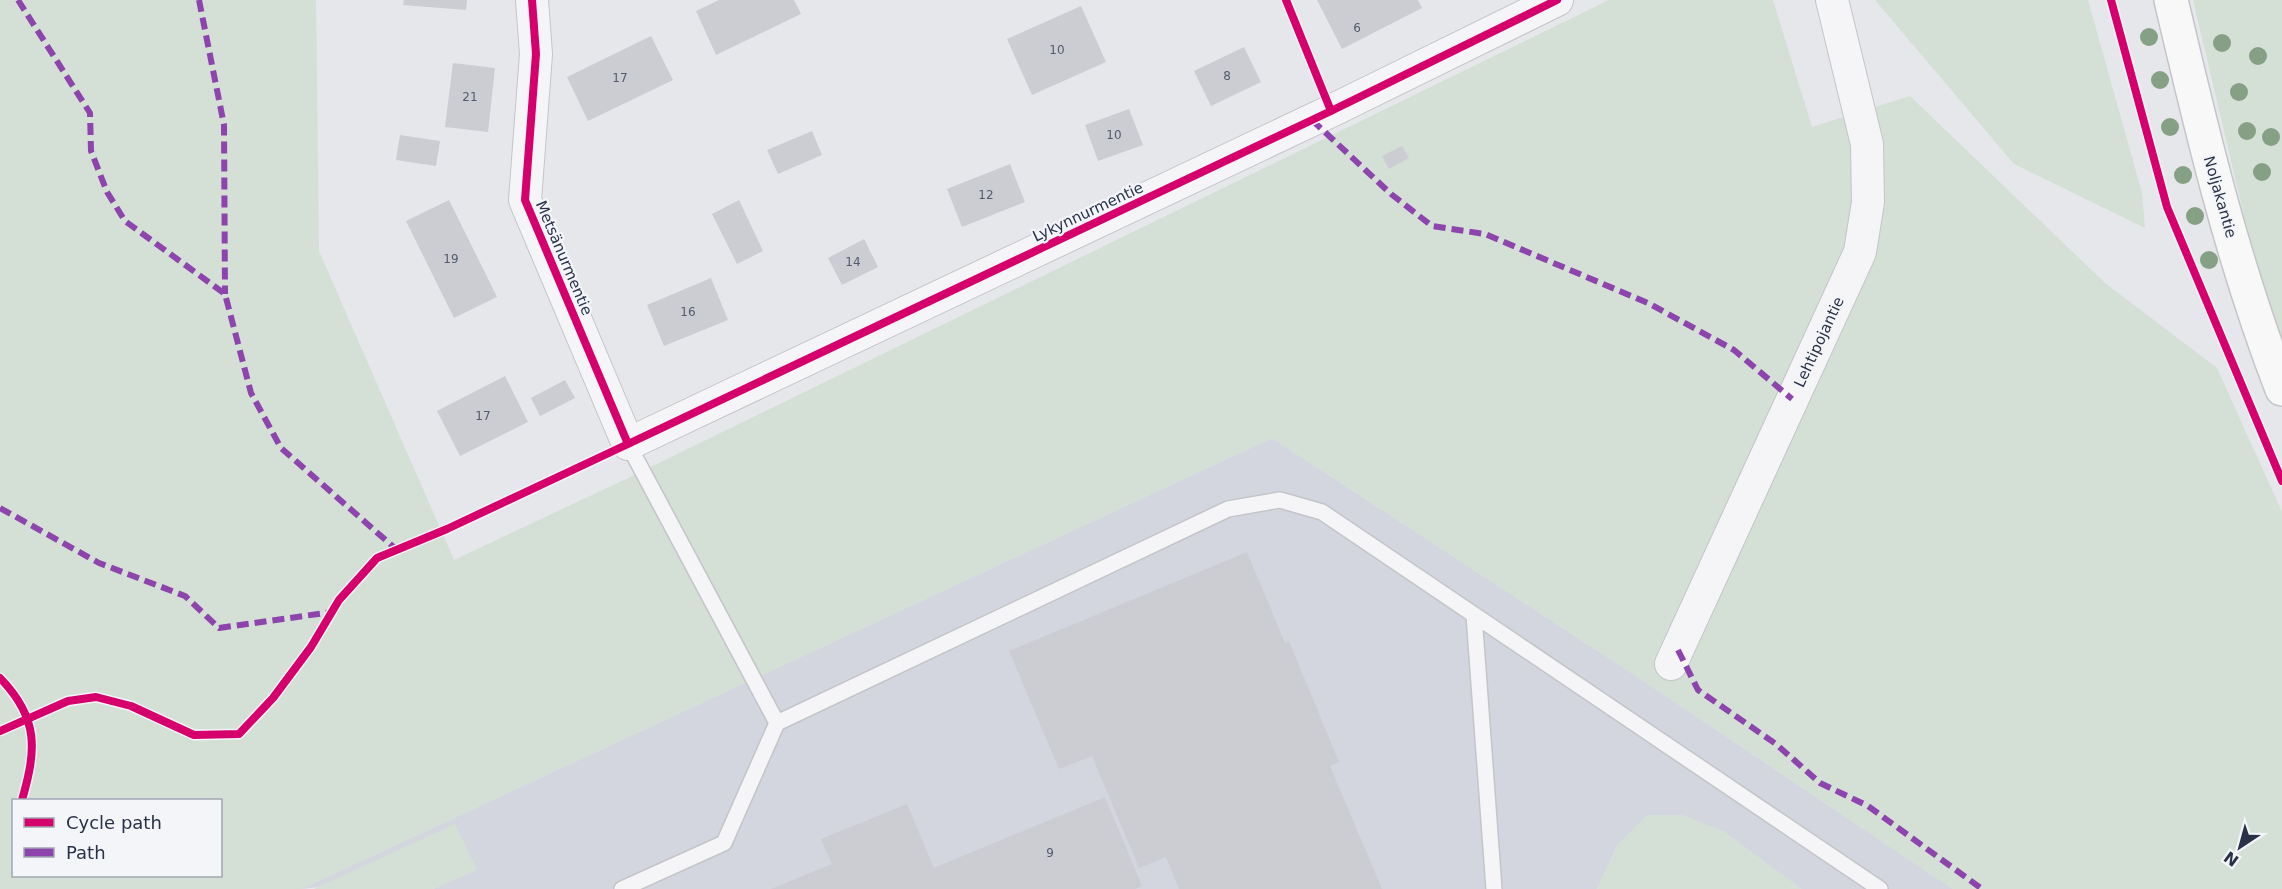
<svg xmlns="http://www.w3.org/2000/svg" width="2282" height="889" viewBox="0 0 2282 889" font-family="'DejaVu Sans',sans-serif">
	<rect width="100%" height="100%" fill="#e5e7eb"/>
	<path fill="#d3d6de" d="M1272,438l367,240 314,211h-152l-78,-58 -105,13 -21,45h-1164l43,-19 -175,19z"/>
	<path fill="#d4dfd5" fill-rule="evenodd" d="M0,0h316l3,251 135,309 170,-80 985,-480h164l39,127 98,-31 195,187 112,85 65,144v377h-329l-314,-211 -367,-240 -971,451h-301zM14,800h206v76h-206z
		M1875,0h213l54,193 3,35 -131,-64z
		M2193,0h89v340l-23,-61z
		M1647,815h36l40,16 78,58h-204l21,-45z
		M455,824l22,46 -44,19h-119z"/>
	<path fill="#cbcdd2" d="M404,0h63l-1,10 -63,-5z
		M719,0h75l7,14 -85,41 -20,-44z
		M1317,0h101l4,8 -80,41z
		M1081,6l25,56 -74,33 -25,-56z
		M651,36l22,44 -85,41 -21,-44z
		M1244,47l17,35 -50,24 -17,-35z
		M453,63l42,5 -7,64 -43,-5z
		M1129,109l14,36 -45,16 -13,-36z
		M812,131l10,24 -44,19 -11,-24z
		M400,135l40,6 -4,25 -40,-6z
		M1402,146l7,12 -20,11 -7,-13z
		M1010,164l15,38 -63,25 -15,-38z
		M449,200l48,97 -43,21 -48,-97z
		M739,200l24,51 -26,13 -25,-50z
		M864,239l14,28 -36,18 -14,-27z
		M711,278l17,42 -64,26 -17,-41z
		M505,376l23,46 -68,34 -23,-45z
		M565,380l10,18 -35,18 -9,-18z
		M1247,552l38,91 4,-2 50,121 -9,4 52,123h-203l-13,-32 -27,11 -47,-112 -33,13 -50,-118z
		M1105,797l37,89 -7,3h-364l61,-25 -11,-25 86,-35 27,64z"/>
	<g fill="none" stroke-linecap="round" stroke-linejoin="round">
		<defs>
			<path id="lane" d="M628,444l149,279
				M1474,615l20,274
				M622,889l102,-46 53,-120 451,-214 52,-9 42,12 558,377"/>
			<path id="street" d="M532,0l4,54 -11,146 103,244 703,-333 226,-111
				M1671,664l189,-412 8,-50 -1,-58 -35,-144"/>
			<path id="secondary" d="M2171,0c31,132 62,263 111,389"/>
		</defs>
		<use href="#lane" stroke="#c3c5c9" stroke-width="18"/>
		<use href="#street" stroke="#c3c5c9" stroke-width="34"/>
		<use href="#secondary" stroke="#c3c5c9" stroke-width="36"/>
		<use href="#lane" stroke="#f5f5f7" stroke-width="15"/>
		<use href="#street" stroke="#f5f5f7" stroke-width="32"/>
		<use href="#secondary" stroke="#f8f8f9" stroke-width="33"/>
		<path stroke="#8e44ad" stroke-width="6" stroke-dasharray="12 6" stroke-linecap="butt" d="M18,0l72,113 1,38 16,41 18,29 100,73 26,99 30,55 116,102
			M199,0l25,125 1,169
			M1312,120l79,74 41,32 53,8 163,69 86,47 58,49
			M0,508l99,55 86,33 34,32 113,-16
			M1678,650l20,40 78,54 44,39 48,23 114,83"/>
		<defs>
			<path id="cycleway" d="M532,0l4,54 -11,146 103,244
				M1286,0l45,111
				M2111,0l56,207 115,274
				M0,678c40,41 36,73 22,122
				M0,731l68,-30 28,-4 35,9 63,29 45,-1 34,-36 38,-51 28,-47 38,-42 70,-29 181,-85 703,-333 226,-111"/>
		</defs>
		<use href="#cycleway" stroke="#f3f5f9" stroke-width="11"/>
		<use href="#cycleway" stroke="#d6006c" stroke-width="8"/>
	</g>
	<g fill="#86a086">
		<circle cx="2149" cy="37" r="9"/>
		<circle cx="2222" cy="43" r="9"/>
		<circle cx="2258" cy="56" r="9"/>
		<circle cx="2160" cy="80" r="9"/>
		<circle cx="2239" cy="92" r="9"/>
		<circle cx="2170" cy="127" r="9"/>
		<circle cx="2247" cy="131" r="9"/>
		<circle cx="2271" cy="137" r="9"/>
		<circle cx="2262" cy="172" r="9"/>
		<circle cx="2183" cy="175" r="9"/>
		<circle cx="2195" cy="216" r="9"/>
		<circle cx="2209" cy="260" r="9"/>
	</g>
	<g text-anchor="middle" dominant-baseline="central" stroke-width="4.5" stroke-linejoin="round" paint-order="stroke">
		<g font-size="12" fill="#525a6c">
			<text x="1357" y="28">6</text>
			<text x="1057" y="50">10</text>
			<text x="1227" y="76">8</text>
			<text x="620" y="78">17</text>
			<text x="470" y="97">21</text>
			<text x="1114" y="135">10</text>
			<text x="986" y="195">12</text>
			<text x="451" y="259">19</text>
			<text x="853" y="262">14</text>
			<text x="688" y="312">16</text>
			<text x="483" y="416">17</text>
			<text x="1050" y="853">9</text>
		</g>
		<g font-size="15" fill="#283148" stroke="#f3f5f9">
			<text transform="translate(2220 197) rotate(74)">Noljakantie</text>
			<text transform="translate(1088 212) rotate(-25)">Lykynnurmentie</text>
			<text transform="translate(564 258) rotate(67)">Metsänurmentie</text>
			<text transform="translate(1819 342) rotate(-65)">Lehtipojantie</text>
		</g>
	</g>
	<rect x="12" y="799" width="210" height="78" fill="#f3f5f9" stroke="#a2a7b2" stroke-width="1.5"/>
	<rect x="24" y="818" width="30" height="9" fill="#d6006c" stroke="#a2a7b2" stroke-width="1.5"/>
	<text x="66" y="829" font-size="18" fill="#283148">Cycle path</text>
	<rect x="24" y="848" width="30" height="9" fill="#8e44ad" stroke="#a2a7b2" stroke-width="1.5"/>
	<text x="66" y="859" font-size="18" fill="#283148">Path</text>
	<g transform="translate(2240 847) rotate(216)" stroke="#f3f5f9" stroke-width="4.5" paint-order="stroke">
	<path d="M0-4.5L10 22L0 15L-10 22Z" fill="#283148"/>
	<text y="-9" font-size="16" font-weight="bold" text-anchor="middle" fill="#283148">N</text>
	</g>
</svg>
